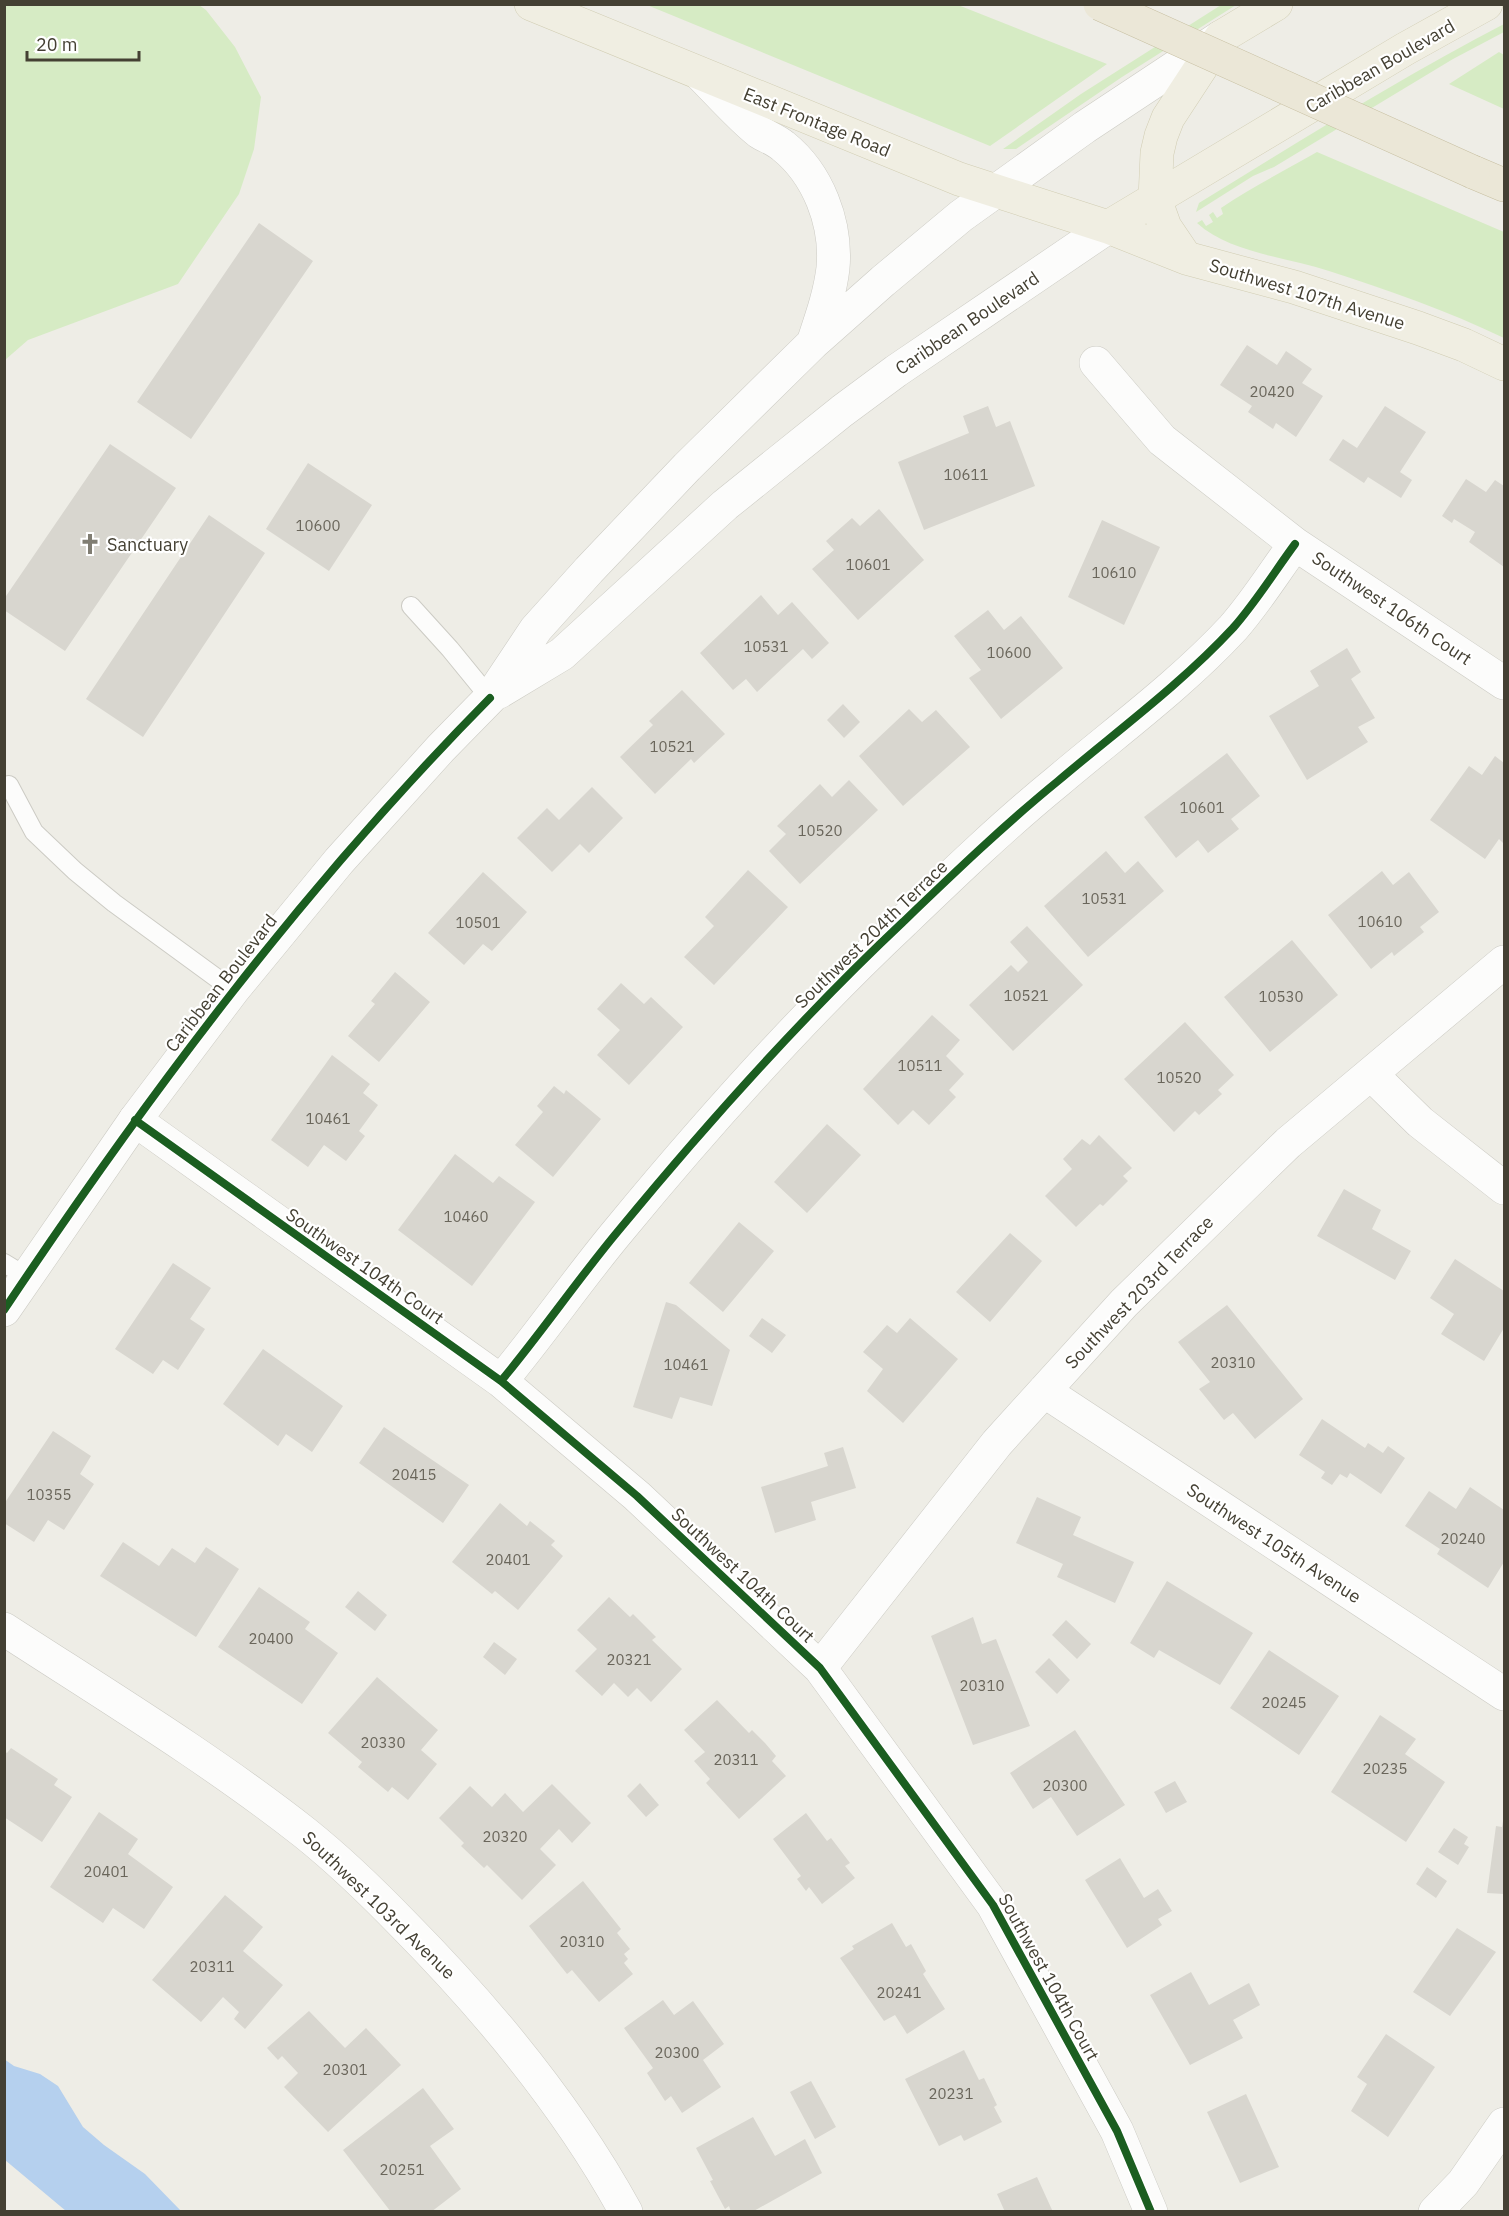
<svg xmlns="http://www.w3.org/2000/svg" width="1509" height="2216" viewBox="0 0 1509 2216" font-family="'IBM Plex Sans',sans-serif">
	<rect width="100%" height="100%" fill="#eeede6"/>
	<path fill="#d6ebc4" d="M5,4l194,1 7,5 29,37 26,50 -7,52 -15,45 -61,90 -150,56 -23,20z
		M647,5h311l149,59 -117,82z
		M1221,5h15l-114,72 -106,72h-13l78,-55z
		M1504,24v8l-51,27 -179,108 -21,9 -57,36 3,-9c101,-62 201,-125 305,-179z
		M1499,52l5,3v54l-55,-25z
		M1317,152l187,80v106c-56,-27 -116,-48 -175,-67 -43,-14 -99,-18 -132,-48l5,-3 4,6 7,-4 -4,-7 4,-3 4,6 6,-4 -2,-6c31,-21 63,-37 96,-56z"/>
	<path fill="#b5d0ee" d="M4,2059l10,7 26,8 18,12 25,41 21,18 41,29 36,37h-115l-61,-51z"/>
	<path fill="#d8d6cf" d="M259,223l54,38 -122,178 -54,-37z
		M1247,345l30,20 9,-14 26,18 -10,14 21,13 -27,41 -20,-14 -3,6 -25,-17 4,-6 -32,-21z
		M988,406l8,21 14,-6 25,65 -111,44 -26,-68 71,-29 -6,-17z
		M1385,406l41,26 -26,40 12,8 -11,18 -33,-21 -4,6 -35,-23 14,-21 14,9z
		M110,444l66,44 -111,163 -61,-41v-11z
		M308,463l64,42 -43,66 -63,-42z
		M1466,479l20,13 9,-12 9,6v81l-35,-25 6,-10 -21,-13 -2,4 -10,-7z
		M879,509l45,51 -66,60 -46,-51 22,-19 -8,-9 26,-23 8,8z
		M209,515l56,38 -122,184 -57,-38z
		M1102,520l58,27 -36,78 -56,-28z
		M761,595l17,20 14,-13 37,41 -17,16 -9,-10 -46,43 -11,-13 -13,11 -33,-37z
		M988,610l16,20 17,-14 42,52 -62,51 -32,-41 12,-8 -27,-34z
		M1347,648l14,24 -10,7 24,39 -17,9 10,15 -61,38 -38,-64 50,-30 -9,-15z
		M682,690l43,44 -31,29 -3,-4 -36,35 -35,-37 33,-32 -4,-4z
		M843,704l17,18 -16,16 -17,-18z
		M909,709l13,13 14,-12 34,37 -67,59 -44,-50z
		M1227,753l33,43 -29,23 8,10 -31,24 -10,-13 -22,18 -32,-41z
		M1495,756l9,7v78l-1,2 -4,-4 -14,20 -55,-39 39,-54 13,9z
		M849,780l29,30 -78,74 -31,-33 17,-17 -9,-8 43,-42 12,13z
		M592,787l31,31 -34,35 -9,-9 -28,28 -35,-34 30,-30 12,12z
		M1106,851l19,22 13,-12 26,30 -76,66 -44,-51z
		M748,870l40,37 -74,78 -30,-28 30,-31 -9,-9z
		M1382,871l11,14 16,-13 30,40 -19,15 4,5 -30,24 -2,-4 -21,17 -43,-54z
		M483,872l44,40 -35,39 -9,-7 -19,21 -36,-32z
		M1027,926l56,59 -70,66 -44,-46 42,-40 7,7 10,-10 -18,-20z
		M1292,940l46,55 -68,57 -46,-55z
		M395,972l35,30 -51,60 -31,-26 27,-32 -4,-3z
		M621,983l23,21 7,-7 32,30 -54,58 -32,-30 23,-25 -23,-21z
		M932,1015l28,25 -14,16 18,18 -15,16 7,7 -27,28 -16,-15 -15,15 -35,-36z
		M1185,1022l49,53 -16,15 4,4 -23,21 -4,-4 -21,21 -50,-53z
		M332,1055l38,29 -7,9 15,12 -19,26 6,5 -19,25 -22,-16 -16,22 -37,-27z
		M554,1086l10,8 2,-4 35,29 -48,58 -38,-32 28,-33 -6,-6z
		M827,1124l34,31 -54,58 -33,-31z
		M1099,1135l33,33 -9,8 5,5 -25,25 -3,-2 -24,23 -31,-31 27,-27 -9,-10 19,-20 8,6z
		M455,1154l38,29 6,-7 36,26 -63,84 -74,-56z
		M1344,1189l37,21 -9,19 39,22 -16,29 -78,-44z
		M739,1222l35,29 -51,61 -34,-29z
		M1010,1233l32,28 -52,61 -34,-30z
		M1455,1259l49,32v37l-20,33 -43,-27 13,-20 -24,-16z
		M173,1263l38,25 -21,31 15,10 -27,41 -15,-10 -10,14 -38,-25z
		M666,1302l10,3 54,45 -18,56 -32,-9 -8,22 -39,-12z
		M1227,1305l76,94 -48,40 -22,-26 -9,7 -25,-31 11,-7 -32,-40z
		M762,1318l24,17 -14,18 -23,-17z
		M910,1318l48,41 -55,64 -36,-32 16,-22 -20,-17 24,-27 10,8z
		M263,1349l80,57 -31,46 -26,-18 -8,12 -55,-42z
		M1322,1419l43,29 3,-5 15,10 5,-7 17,12 -24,36 -31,-21 -3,5 -7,-4 -8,11 -11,-7 4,-6 -26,-17z
		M384,1427l85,58 -26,38 -84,-60z
		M53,1431l38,25 -11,18 14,10 -30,46 -16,-10 -14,22 -30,-19v-19z
		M843,1447l13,41 -45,14 5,18 -41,13 -14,-46 67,-21 -4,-13z
		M1470,1487l34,23v52l-16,26 -51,-34 3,-5 -35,-23 24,-35 27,18z
		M1037,1497l44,20 -8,18 61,27 -19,41 -58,-26 6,-13 -47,-21z
		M500,1503l27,23 3,-5 25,20 -4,4 12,11 -45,54 -23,-19 -3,3 -40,-32z
		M123,1542l36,24 13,-18 23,15 11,-16 33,22 -43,68 -96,-61z
		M1167,1581l86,52 -33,52 -61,-35 -5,8 -24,-15z
		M259,1587l51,35 -5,7 33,24 -36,51 -84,-57z
		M358,1591l29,24 -12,16 -30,-24z
		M609,1597l21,20 3,-3 23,23 -4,3 30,29 -31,33 -14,-14 -9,9 -14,-14 -12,13 -27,-25 22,-22 -20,-19z
		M973,1617l9,27 14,-5 34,87 -57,19 -42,-109z
		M1066,1620l25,24 -14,15 -25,-24z
		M494,1642l23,17 -12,16 -22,-18z
		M1269,1650l70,46 -40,59 -69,-47z
		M1049,1658l21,22 -13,14 -22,-22z
		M377,1677l61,53 -17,20 16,14 -29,36 -16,-13 -4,5 -30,-25 4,-5 -34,-29z
		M717,1700l32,33 3,-3 13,13 11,13 -4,5 14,15 -47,43 -33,-36 4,-4 -16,-18 11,-9 -21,-22z
		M1380,1715l36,24 -11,15 40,28 -39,60 -75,-50z
		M1075,1730l50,75 -48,31 -26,-39 -18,12 -23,-36z
		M11,1748l47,31 -4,6 18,12 -30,45 -38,-25v-66l3,2z
		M1175,1781l12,21 -21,11 -12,-21z
		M640,1783l19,22 -13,12 -19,-21z
		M552,1784l39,39 -19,20 -13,-14 -19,20 16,16 -34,35 -35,-35 -3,3 -23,-22 3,-3 -25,-25 31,-32 22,21 13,-14 18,19z
		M99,1812l39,27 -10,15 45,33 -29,42 -31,-21 -10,15 -53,-36z
		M806,1813l21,28 4,-3 19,25 -5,3 10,12 -33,26 -13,-17 -3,4 -9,-12 4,-3 -28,-37z
		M1503,1821l1,73 -17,-1 9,-67 6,1z
		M1454,1828l14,9 -4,7 5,3 -11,18 -20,-13z
		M1120,1858l24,40 14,-9 14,22 -14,8 4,6 -35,23 -42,-68z
		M1427,1867l20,14 -11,17 -20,-14z
		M583,1881l38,48 -4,4 13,16 -6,5 4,5 -4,4 9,11 -34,28 -27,-32 -5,4 -38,-48z
		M225,1895l38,32 -20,24 40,34 -38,44 -11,-10 5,-7 -16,-15 -22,25 -49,-42z
		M892,1923l14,24 5,-3 15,27 -3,3 22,35 -38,25 -12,-19 -11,6 -44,-63 14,-9 -2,-3z
		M1457,1928l39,24 -46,64 -37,-24z
		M1191,1972l18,33 40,-22 11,22 -27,15 10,18 -53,27 -40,-70z
		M663,2000l11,15 19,-14 31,43 -21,16 18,27 -39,26 -11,-17 -6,5 -18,-28 6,-5 -29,-40z
		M309,2011l36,37 21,-20 35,37 -73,67 -44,-45 14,-14 -16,-17 -4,4 -11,-12z
		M1386,2034l49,33 -47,70 -37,-26 16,-27 -10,-7z
		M964,2050l15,30 5,-2 13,27 -3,2 8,15 -38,19 -3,-6 -22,11 -34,-67z
		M811,2081l25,46 -21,12 -25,-47z
		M423,2088l31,41 -24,17 31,43 -30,23h-40l-48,-62z
		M1246,2094l33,73 -39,16 -33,-71z
		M753,2117l22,39 30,-17 17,34 -70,39h-21l-2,-6 -4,3 -15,-28 3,-1 -17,-32z
		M1037,2177l16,35h-48l-8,-18z"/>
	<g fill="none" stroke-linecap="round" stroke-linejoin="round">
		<defs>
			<path id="service" d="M411,606l39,43 40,49
				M9,785l25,47 41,39 39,32 119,87
				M4,1263l23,14"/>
			<path id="minor" d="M1096,363l66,77 133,104 209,139
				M1371,1074l49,48 84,66
				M135,1120l366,261 136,115 183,172 173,237 124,226 34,81
				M501,1381c41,-49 77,-102 118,-151 89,-108 182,-212 284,-308 50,-48 101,-97 155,-141 59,-50 122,-96 175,-153 23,-26 42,-57 62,-84
				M1044,1391l460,303
				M4,1629c100,65 207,130 301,204 35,28 68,60 99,92 85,86 164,181 222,287
				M820,1668l177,-225 127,-140 164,-160 216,-181
				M1435,2212l28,-29 41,-59"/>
			<path id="tertiary" d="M700,74c18,18 40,43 59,58 8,5 17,8 24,14 35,28 54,77 50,122 -3,26 -12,51 -20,75
				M499,692l63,-38 163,-149 117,-94 54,-40 212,-144
				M4,1310l131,-190 98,-130 106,-129 102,-113 49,-50 46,-69 53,-59 98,-103 126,-124 70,-62 78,-65 124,-89 136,-90"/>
			<path id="primary" d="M531,4l428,175 149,48 78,31 108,29 124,41 46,17 40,19
				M1108,227l297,-178 81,-45
				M1186,258l-21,-31 -10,-28 2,-46 4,-17 7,-18 53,-81 55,-33"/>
			<path id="motorway" d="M1473,172l31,13"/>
		</defs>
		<use href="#service" stroke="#cccbc4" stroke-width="20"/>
		<use href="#minor" stroke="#cccbc4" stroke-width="34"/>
		<use href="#tertiary" stroke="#cccbc4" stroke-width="34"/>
		<use href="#primary" stroke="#d1cdb3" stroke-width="34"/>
		<use href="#motorway" stroke="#c7bfa1" stroke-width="34"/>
		<use href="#service" stroke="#fcfcfb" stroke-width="18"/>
		<use href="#minor" stroke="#fcfcfb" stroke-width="33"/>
		<use href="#tertiary" stroke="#fcfcfb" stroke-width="33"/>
		<use href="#primary" stroke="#f0eee2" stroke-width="33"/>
		<use href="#motorway" stroke="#ebe7d7" stroke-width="33"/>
		<defs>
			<path id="motorway-bridge" d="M1100,4l373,168"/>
		</defs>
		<use href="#motorway-bridge" stroke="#c7bfa1" stroke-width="34" stroke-linecap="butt"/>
		<use href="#motorway-bridge" stroke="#ebe7d7" stroke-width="33"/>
		<defs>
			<path id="cycleway" d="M135,1120l366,261 136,115 183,172 173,237 124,226 34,81
				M4,1310c145,-217 302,-426 486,-612
				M501,1381c41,-49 77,-102 118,-151 89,-108 182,-212 284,-308 50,-48 101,-97 155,-141 59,-50 122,-96 175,-153 23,-26 42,-57 62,-84"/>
		</defs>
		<use href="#cycleway" stroke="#fff" stroke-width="11"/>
		<use href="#cycleway" stroke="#1b5e20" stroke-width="8"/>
	</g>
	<defs>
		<symbol id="church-bare" viewBox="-9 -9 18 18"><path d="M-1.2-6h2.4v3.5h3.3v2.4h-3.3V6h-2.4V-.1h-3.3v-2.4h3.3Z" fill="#807d72" stroke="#fff" stroke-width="2.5" paint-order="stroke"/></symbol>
	</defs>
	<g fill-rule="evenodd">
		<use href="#church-bare" x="75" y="529" width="30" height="30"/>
	</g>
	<g text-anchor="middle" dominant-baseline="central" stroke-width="4.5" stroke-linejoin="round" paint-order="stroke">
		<g font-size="15" fill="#6a665b">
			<text x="1272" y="391">20420</text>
			<text x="966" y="474">10611</text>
			<text x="318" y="525">10600</text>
			<text x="868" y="564">10601</text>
			<text x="1114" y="572">10610</text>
			<text x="766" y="646">10531</text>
			<text x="1009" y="652">10600</text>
			<text x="672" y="746">10521</text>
			<text x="1202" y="807">10601</text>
			<text x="820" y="830">10520</text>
			<text x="1104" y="898">10531</text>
			<text x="1380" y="921">10610</text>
			<text x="478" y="922">10501</text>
			<text x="1026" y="995">10521</text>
			<text x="1281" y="996">10530</text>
			<text x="920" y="1065">10511</text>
			<text x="1179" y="1077">10520</text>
			<text x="328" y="1118">10461</text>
			<text x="466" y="1216">10460</text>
			<text x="1233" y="1362">20310</text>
			<text x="686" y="1364">10461</text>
			<text x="414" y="1474">20415</text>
			<text x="49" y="1494">10355</text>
			<text x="1463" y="1538">20240</text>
			<text x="508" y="1559">20401</text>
			<text x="271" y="1638">20400</text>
			<text x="629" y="1659">20321</text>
			<text x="982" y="1685">20310</text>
			<text x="1284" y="1702">20245</text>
			<text x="383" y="1742">20330</text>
			<text x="736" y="1759">20311</text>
			<text x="1385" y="1768">20235</text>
			<text x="1065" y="1785">20300</text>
			<text x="505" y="1836">20320</text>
			<text x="106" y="1871">20401</text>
			<text x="582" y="1941">20310</text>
			<text x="212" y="1966">20311</text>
			<text x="899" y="1992">20241</text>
			<text x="677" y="2052">20300</text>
			<text x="345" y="2069">20301</text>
			<text x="951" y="2093">20231</text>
			<text x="402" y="2169">20251</text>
		</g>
		<g font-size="18" fill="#444033" stroke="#fff">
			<text transform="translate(1380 66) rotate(-30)">Caribbean Boulevard</text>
			<text transform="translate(817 122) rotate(22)">East Frontage Road</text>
			<text transform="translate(1307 294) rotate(17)">Southwest 107th Avenue</text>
			<text transform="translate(967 323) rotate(-34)">Caribbean Boulevard</text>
			<text transform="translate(1392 608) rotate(34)">Southwest 106th Court</text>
			<text transform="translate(871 934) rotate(-44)">Southwest 204th Terrace</text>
			<text transform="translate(221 983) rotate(-52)">Caribbean Boulevard</text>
			<text transform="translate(365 1266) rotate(35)">Southwest 104th Court</text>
			<text transform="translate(1139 1292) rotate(-46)">Southwest 203rd Terrace</text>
			<text transform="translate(1274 1543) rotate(33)">Southwest 105th Avenue</text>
			<text transform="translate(743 1575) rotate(43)">Southwest 104th Court</text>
			<text transform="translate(379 1905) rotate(44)">Southwest 103rd Avenue</text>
			<text transform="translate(1049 1977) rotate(61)">Southwest 104th Court</text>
		</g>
		<g font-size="18" fill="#444033" stroke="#fff" text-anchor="start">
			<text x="107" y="544">Sanctuary</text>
		</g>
	</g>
	<rect width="1509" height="2216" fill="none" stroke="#444033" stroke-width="12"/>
	<path d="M27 51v9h112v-9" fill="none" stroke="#444033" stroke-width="3"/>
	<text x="36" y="51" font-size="18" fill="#444033" stroke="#ffffff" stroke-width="4.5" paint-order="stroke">20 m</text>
</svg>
